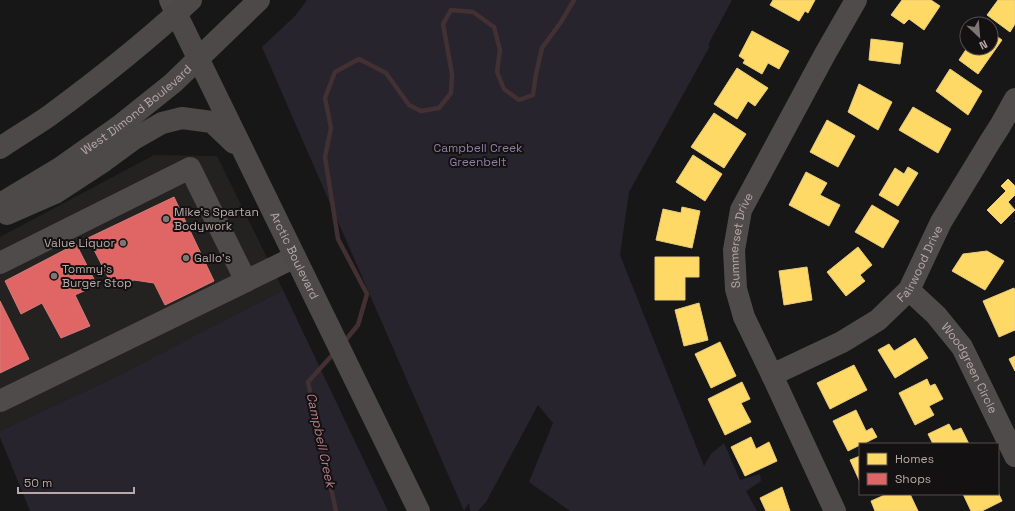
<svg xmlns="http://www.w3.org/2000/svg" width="1015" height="511" viewBox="0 0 1015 511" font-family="'Space Grotesk',sans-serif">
	<rect width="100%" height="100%" fill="#171717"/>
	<path fill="#242221" d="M154,155l63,1 66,134 -142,75 -141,66v-194z"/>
	<path fill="#27242d" d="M307,0h425l-24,45 2,1 -81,146 -9,63 84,211 7,-12 13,-11 16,37 20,-6 1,7 -15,10 11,20h-187l-41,-29 24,-59 -15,-18 -52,97 -8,9h-8l-1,-8 -5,8 -202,-464 33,-31z
		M283,290l105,221h-358l-30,-74v-6l126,-59z"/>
	<path fill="#ffd966" stroke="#eaca7a" d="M773,0h42l-7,13 -3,-2 -6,10 -29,-16z
		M902,0h29l9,6 -16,24 -15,-11 -5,5 -13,-9z
		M998,0h17v24l-5,8 -23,-17z
		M752,31l37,20 -10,18 -11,-6 -6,11 -19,-11 2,-3 -6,-4z
		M991,32l11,8 -24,34 -19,-14 8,-12h24z
		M871,39l32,4 -3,21 -31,-4z
		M737,68l31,20 -13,18 -7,-5 -11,18 -23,-15z
		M950,69l32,22 -14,24 -32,-24z
		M859,84l33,18 -14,28 -30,-18z
		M913,107l38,22 -13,24 -39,-23z
		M714,113l32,21 -22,34 -33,-21z
		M827,120l28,16 -17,31 -28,-15z
		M693,155l29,19 -17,27 -29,-19z
		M908,167l10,6 -20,33 -19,-11 16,-27 9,6z
		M806,172l21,11 -7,12 20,10 -11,21 -40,-21z
		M1008,179l7,7v9l-7,7 7,8 -14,14 -14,-14 19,-19 -5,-5z
		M872,205l27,16 -16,27 -28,-16z
		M682,207l18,4 -8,37 -36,-8 7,-31 18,4z
		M858,247l14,18 -12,10 5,6 -19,15 -19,-24z
		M987,251l17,10 -19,29 -33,-19 11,-17z
		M655,257h44v20h-14v23h-30z
		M807,267l5,33 -28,5 -5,-34z
		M1014,288l1,2v40l-16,7 -16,-36z
		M699,303l9,37 -24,6 -9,-36z
		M915,338l13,20 -33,20 -17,-28 11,-6 5,7z
		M720,342l16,34 -25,12 -16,-34z
		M1015,356v15l-6,-12z
		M854,365l13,25 -37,19 -13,-26z
		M927,379l3,7 5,-2 8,15 -14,7 5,9 -19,10 -16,-32z
		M742,382l8,17 -9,4 10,19 -26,13 -17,-36z
		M856,410l10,21 6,-3 5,9 -14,7h-3v1l-12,6 -15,-30z
		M949,424l4,7 8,-3 8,16h-36l-5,-10z
		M751,437l5,12 13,-7 8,19 -32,15 -14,-29z
		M860,456v26l-10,-22z
		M782,487l8,24h-24l-6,-13z
		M998,492l4,9 -20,10h-11l-8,-17h35z
		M887,494h23l8,17h-43l-4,-10z"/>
	<path fill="#e06666" stroke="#d47a7a" d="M174,197l40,84 -49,24 -11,-22 -20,-3 -20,9 -26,-51z
		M76,244l21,41 -22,10 15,31 -29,12 -19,-35 -21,11 -16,-33z
		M0,301l29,58 -29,14z"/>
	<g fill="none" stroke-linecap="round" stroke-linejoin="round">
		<path stroke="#423033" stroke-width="4.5" d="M344,342l14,-17 9,-31 -29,-55 -13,-82 6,-29 -6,-30 10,-26 24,-13 27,14 23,32 12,6 18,-3 12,-15 1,-19 -9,-50 8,-14 22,2 21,15 6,23 -3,22 7,17 15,11 14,-5 3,-21 6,-26 19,-26 13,-22
			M335,352l-27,30 28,129"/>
		<g stroke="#504b4b" stroke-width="22">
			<path d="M170,0l6,13"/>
			<path d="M0,263l190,-95 56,113 -246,120"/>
			<path d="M246,281l49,-24"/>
			<path id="s1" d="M909,290l27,25 26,32 53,109"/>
			<path id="s2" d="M772,375l70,-33 36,-22 31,-30 32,-68 50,-82 9,-14 15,-27"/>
			<path id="s3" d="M835,511l-63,-136 -28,-58 -8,-28 -2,-39 7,-40 84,-156 31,-54"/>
		</g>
		<g stroke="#4c4948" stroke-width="22">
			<path id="s4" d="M176,13l243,498"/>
			<path d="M0,148c16,-11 33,-21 49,-32 49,-36 97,-74 142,-116"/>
			<path id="s5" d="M0,204l60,-36 58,-41 55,-44 86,-83"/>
			<path d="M7,214l48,-21 49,-32 30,-22 28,-16 20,-5 30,4 22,21"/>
		</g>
	</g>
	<g fill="#807575" stroke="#131111" stroke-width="1.5">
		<circle cx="166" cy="219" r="4"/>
		<circle cx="123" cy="243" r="4"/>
		<circle cx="186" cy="258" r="4"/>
		<circle cx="54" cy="276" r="4"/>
	</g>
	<g text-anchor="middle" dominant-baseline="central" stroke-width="4" stroke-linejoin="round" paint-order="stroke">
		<g font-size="12" fill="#b8a8a7" stroke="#131111">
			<text stroke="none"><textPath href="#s5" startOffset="166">West Dimond Boulevard</textPath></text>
			<text stroke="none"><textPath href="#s3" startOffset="293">Summerset Drive</textPath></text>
			<text stroke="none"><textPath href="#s4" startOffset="270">Arctic Boulevard</textPath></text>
			<text stroke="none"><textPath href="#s2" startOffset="191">Fairwood Drive</textPath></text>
			<text stroke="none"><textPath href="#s1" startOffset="100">Woodgreen Circle</textPath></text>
		</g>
		<g font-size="12" fill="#8c7ea4" stroke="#131111">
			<text x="478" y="148">Campbell Creek<tspan x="478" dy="14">Greenbelt</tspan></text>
		</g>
		<g font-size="12" fill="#b8a8a7" stroke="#131111" text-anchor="start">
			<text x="174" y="212">Mike's Spartan<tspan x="174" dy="14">Bodywork</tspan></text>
			<text x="115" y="243" text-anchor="end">Value Liquor</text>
			<text x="194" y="258">Gallo's</text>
			<text x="62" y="269">Tommy's<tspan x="62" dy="14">Burger Stop</tspan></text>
		</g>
		<g font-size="13" font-style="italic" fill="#b47d89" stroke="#131111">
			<text transform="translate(321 440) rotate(78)">Campbell Creek</text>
		</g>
	</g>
	<rect x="859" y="443" width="140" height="52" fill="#131111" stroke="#554d4d"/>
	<rect x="867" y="453" width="20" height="12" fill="#ffd966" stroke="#554d4d"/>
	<text x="895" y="463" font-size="12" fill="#b8a8a7">Homes</text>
	<rect x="867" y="473" width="20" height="12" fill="#e06666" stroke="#554d4d"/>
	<text x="895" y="483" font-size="12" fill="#b8a8a7">Shops</text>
	<g transform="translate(979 36) rotate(154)"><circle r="19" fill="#131111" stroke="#554d4d"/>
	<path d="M0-3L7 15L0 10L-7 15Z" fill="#807575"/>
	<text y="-6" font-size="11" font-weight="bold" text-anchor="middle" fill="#b8a8a7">N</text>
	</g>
	<path d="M18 487v6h116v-6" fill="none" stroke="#b8a8a7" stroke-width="2"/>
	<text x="24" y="487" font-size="12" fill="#b8a8a7" stroke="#131111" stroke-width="3" paint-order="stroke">50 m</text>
</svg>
